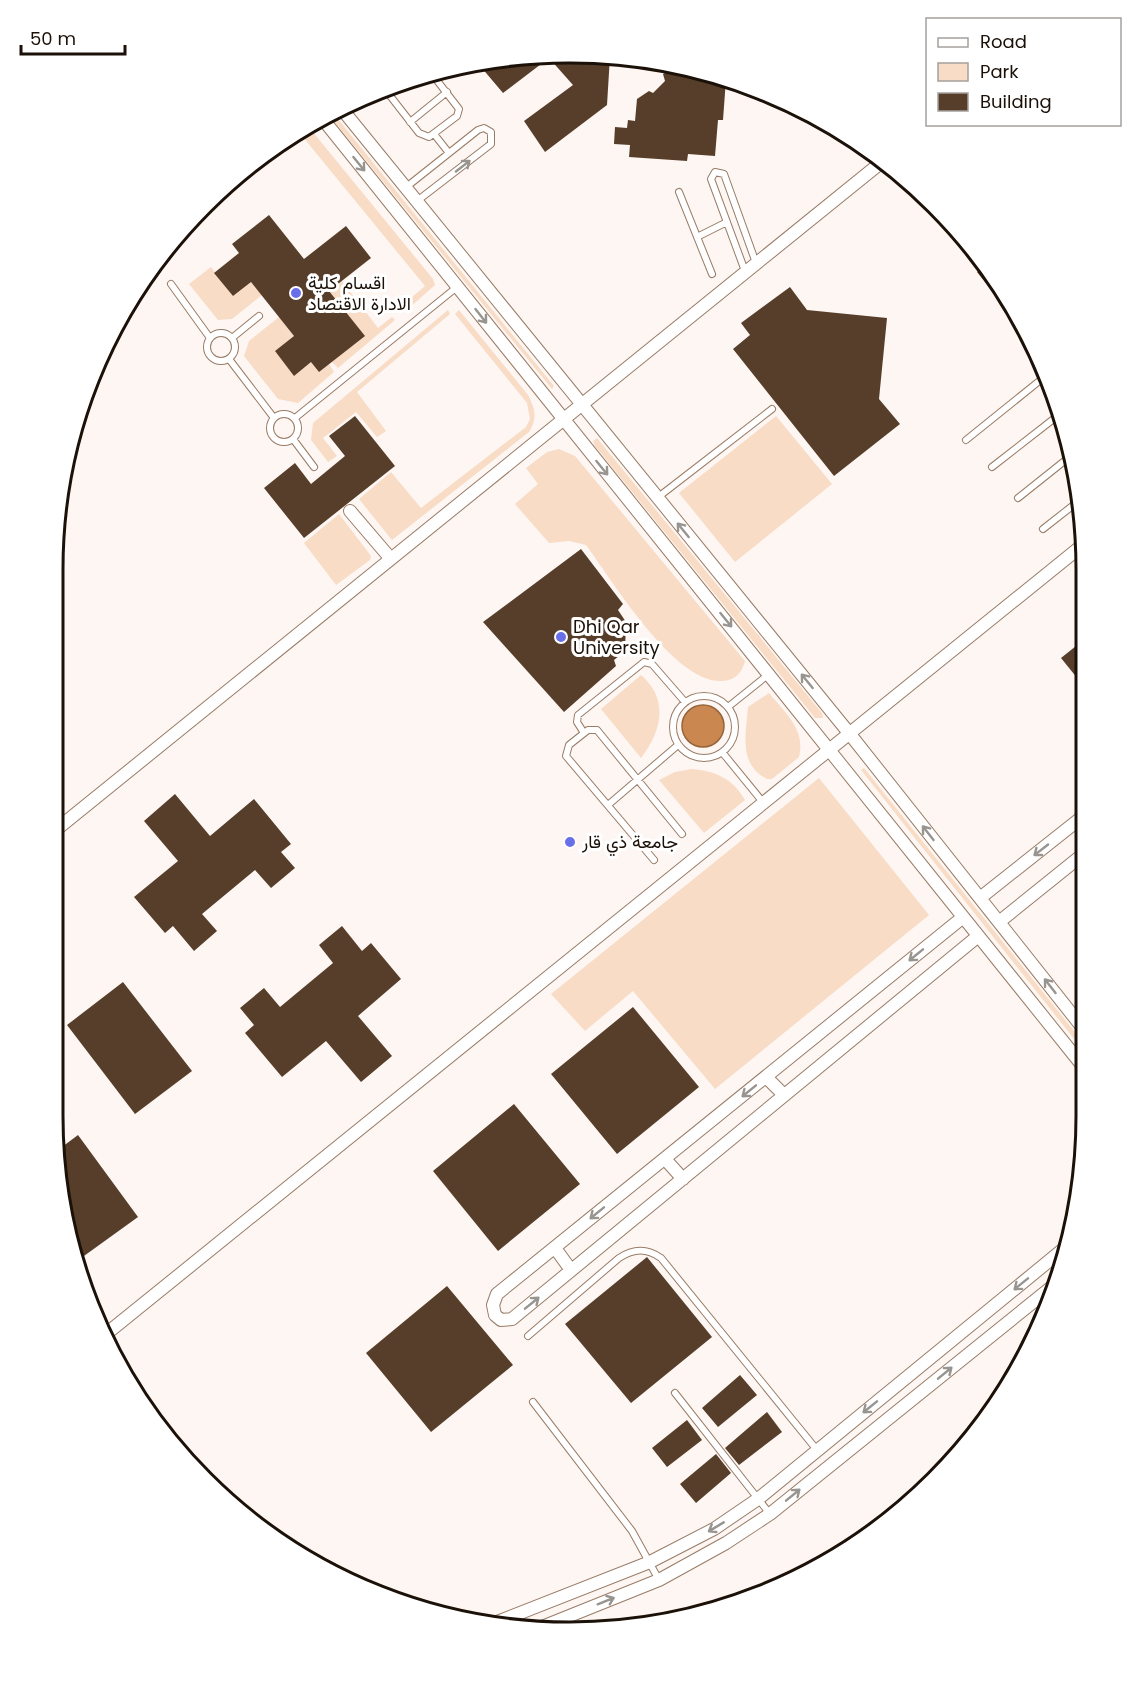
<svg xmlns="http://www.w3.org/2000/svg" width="1139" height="1685" viewBox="0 0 1139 1685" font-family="Poppins,Vazirmatn,sans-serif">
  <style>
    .green { fill: #f8dcc6 }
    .water { fill: #ca8750; stroke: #96643a; stroke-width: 1.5 }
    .building { fill: #573e2a }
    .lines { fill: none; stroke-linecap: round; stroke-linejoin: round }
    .lane-casing { stroke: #997c67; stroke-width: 8 }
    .street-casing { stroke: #997c67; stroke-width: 14 }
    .lane { stroke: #fff; stroke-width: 6 }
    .street { stroke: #fff; stroke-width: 12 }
    .oneway { stroke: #989490 }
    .poi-dot { fill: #696fe8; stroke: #fff; stroke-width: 2 }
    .labels { text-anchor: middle; stroke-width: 6; stroke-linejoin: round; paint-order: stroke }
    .poi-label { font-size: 18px; fill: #1b1108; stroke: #fff; text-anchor: start }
    .rim { fill: none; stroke: #1b1108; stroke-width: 3 }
  </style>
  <rect width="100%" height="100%" fill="#fdf6f2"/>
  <path class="green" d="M333 113 554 386 552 389 329 115Z
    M308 126 433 279 435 285 408 309 404 304 425 286 298 131Z
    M211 267 233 296 251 282 262 295 232 319 218 320 189 284Z
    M342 281 378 328 392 317 395 320 338 368 332 362 329 291Z
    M448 310 450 314 357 392 386 431 377 437 356 412 323 438 337 456 328 462 311 440 313 423Z
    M459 310 528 395C535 409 538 418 529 432L392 540 359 499 391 472 421 508 526 427 530 419 527 403 455 314Z
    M279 317 294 336 275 351 294 375 311 362 329 364 334 372 298 403 278 399 244 356 249 341Z
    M776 416 832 484 735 562 679 493Z
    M597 438 822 713 823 718H815L595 446 593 441Z
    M559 449 575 456 745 661C742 673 735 680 723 681 675 685 612 580 586 545L569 541 549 543 515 504 538 484 526 468 547 452Z
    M339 514 371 556 370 560 336 585 304 543Z
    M641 675C669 699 662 731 641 758L601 709Z
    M769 693C785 713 806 729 799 757L772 779H767C738 764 746 734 748 707Z
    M864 768 1086 1046V1054L861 770Z
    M692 769C716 771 733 779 745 800L704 833 659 780 675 772Z
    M819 778 929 915 715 1089 633 991 585 1031 551 994Z"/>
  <path class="water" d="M682 726a21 21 0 1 1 42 0a21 21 0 1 1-42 0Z"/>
  <path class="building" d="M569 52 610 56 607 105 545 152 524 121 573 85 549 58 503 93 481 67 490 60Z
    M672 69 696 70 714 76V78L726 79 723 120H718L715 156 688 154 687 161 629 157 630 145 614 144 615 127 627 128 628 120 635 121 637 99 649 91 653 93 665 81 663 74Z
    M269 215 304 259 346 226 371 258 329 291 365 336 319 372 311 362 294 376 275 351 294 336 251 282 233 296 214 273 239 253 232 244Z
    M985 265 1001 286 993 292 977 272Z
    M790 287 807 310 887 318 879 399 900 424 834 476 733 349 750 335 741 323Z
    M355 416 395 466 304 538 264 488 295 463 311 484 345 456 329 436Z
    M581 549 623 604 618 610 626 622 625 651 614 660 616 666 564 712 483 622Z
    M1086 638V689L1061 658Z
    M175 794 210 836 254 799 291 844 281 852 295 868 271 888 255 870 202 914 217 931 194 951 173 926 165 933 134 897 178 861 144 821Z
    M342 926 362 951 371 943 401 979 358 1016 392 1056 361 1082 326 1041 282 1077 245 1033 254 1025 240 1008 264 988 280 1007 333 963 319 945Z
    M123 982 192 1071 135 1114 67 1025Z
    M633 1007 699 1087 617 1154 551 1074Z
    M514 1104 580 1184 498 1251 433 1171Z
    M78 1135 138 1217 77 1261 58 1150Z
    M647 1257 712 1337 631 1403 565 1324Z
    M447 1286 513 1365 431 1432 366 1353Z
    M740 1375 757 1395 718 1427 702 1408Z
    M767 1412 782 1432 739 1465 725 1448Z
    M687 1420 702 1440 667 1467 652 1448Z
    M716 1454 731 1473 696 1503 680 1484Z"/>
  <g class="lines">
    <defs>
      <path id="lane" d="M384 88 419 133 429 137 457 116 459 109 432 74
        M410 122 447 92
        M434 134 449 153
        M405 188 478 130 484 128 491 132V144L417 201
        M679 192 712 274
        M697 237 727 222
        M745 271 711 179 715 172 724 174 756 263
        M171 284 210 338
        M207 347a14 14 0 1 1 28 0a14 14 0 1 1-28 0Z
        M232 338 259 316
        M229 359 274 418
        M270 428a14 14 0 1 1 28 0a14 14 0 1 1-28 0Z
        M295 418 457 287
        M293 439 314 467
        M966 440 1048 374
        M992 467 1060 414
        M657 498 772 409
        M1018 498 1072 455
        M1043 529 1080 500
        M673 727a31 31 0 1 1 62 0a31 31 0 1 1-62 0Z
        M728 707 769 674
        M584 733 577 722 578 715 644 662 652 664 685 702
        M722 752 762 801
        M608 805 678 745
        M654 860 566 756 569 745 588 730H597L682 834
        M528 1336 619 1258C634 1248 647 1248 661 1258L817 1450
        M675 1393 770 1514
        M533 1402 632 1531 659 1580"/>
      <path id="street" d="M341 108 849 733 1086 1032
        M322 118 1086 1070
        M350 511 391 559
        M52 833 883 161
        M980 898 1086 814
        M962 918 497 1294 493 1305 495 1315 501 1320 512 1319 977 937
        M999 922 1086 852
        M766 1077 784 1095
        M665 1159 683 1179
        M555 1248 571 1270
        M106 1334 1084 544
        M497 1622 650 1562 714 1529 758 1499 1066 1247
        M532 1631 659 1580 726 1543 770 1514 1053 1286"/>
    </defs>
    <use href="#lane" class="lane-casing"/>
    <use href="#street" class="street-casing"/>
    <use href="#lane" class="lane"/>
    <use href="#street" class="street"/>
  </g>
  <defs><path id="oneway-shaft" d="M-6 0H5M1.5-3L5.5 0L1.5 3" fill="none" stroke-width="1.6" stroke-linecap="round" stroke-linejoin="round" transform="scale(1.5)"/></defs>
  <g class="oneway">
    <use href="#oneway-shaft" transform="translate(359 164) rotate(51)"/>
    <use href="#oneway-shaft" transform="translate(463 166) rotate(-38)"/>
    <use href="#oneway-shaft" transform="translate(481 316) rotate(52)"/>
    <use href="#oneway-shaft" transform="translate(602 468) rotate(51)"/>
    <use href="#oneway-shaft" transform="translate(683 530) rotate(-129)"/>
    <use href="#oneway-shaft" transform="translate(726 620) rotate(51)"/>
    <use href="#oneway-shaft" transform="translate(807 681) rotate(-129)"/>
    <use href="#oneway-shaft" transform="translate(928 833) rotate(-128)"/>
    <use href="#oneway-shaft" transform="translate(1041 850) rotate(142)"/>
    <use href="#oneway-shaft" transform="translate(916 955) rotate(141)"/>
    <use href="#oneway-shaft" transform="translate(1050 986) rotate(-128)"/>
    <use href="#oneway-shaft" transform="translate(749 1091) rotate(141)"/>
    <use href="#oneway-shaft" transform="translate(597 1213) rotate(141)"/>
    <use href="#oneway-shaft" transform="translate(1021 1284) rotate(141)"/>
    <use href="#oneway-shaft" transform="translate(532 1303) rotate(-39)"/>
    <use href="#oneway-shaft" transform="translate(945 1373) rotate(-39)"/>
    <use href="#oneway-shaft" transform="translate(870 1407) rotate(141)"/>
    <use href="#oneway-shaft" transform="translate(793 1495) rotate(-39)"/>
    <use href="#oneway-shaft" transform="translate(716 1527) rotate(149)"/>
    <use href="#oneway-shaft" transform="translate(606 1601) rotate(-22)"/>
  </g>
  <g class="poi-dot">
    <circle cx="296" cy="293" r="6"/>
    <circle cx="561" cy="637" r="6"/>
    <circle cx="570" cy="842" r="6"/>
  </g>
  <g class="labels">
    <g class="poi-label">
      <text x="308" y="289">اقسام كلية<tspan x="308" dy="21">الادارة الاقتصاد</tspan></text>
      <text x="573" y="633">Dhi Qar<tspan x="573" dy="21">University</tspan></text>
      <text x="582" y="848">جامعة ذي قار</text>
    </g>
  </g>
  <path d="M0 0H1139V1685H0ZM569 63H570A506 506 0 0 1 1076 569V1116A506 506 0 0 1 570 1622H569A506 506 0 0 1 63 1116V569A506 506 0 0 1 569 63Z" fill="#fff" fill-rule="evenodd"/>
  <path class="rim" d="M569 63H570A506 506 0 0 1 1076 569V1116A506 506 0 0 1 570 1622H569A506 506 0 0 1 63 1116V569A506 506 0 0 1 569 63Z"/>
  <rect x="926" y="18" width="195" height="108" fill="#ffffff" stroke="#a4a09c" stroke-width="1.5"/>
  <rect x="938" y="38" width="30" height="9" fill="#ffffff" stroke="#a4a09c" stroke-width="1.5"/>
  <text x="980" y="48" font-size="18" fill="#1b1108">Road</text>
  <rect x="938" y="63" width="30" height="18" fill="#f8dcc6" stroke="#a4a09c" stroke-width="1.5"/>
  <text x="980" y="78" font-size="18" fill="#1b1108">Park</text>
  <rect x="938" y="93" width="30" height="18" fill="#573e2a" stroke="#a4a09c" stroke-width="1.5"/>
  <text x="980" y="108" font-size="18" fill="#1b1108">Building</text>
  <path d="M21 45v9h104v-9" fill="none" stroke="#1b1108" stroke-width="3"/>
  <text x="30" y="45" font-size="18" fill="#1b1108" stroke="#ffffff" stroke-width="4.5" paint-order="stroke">50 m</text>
</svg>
